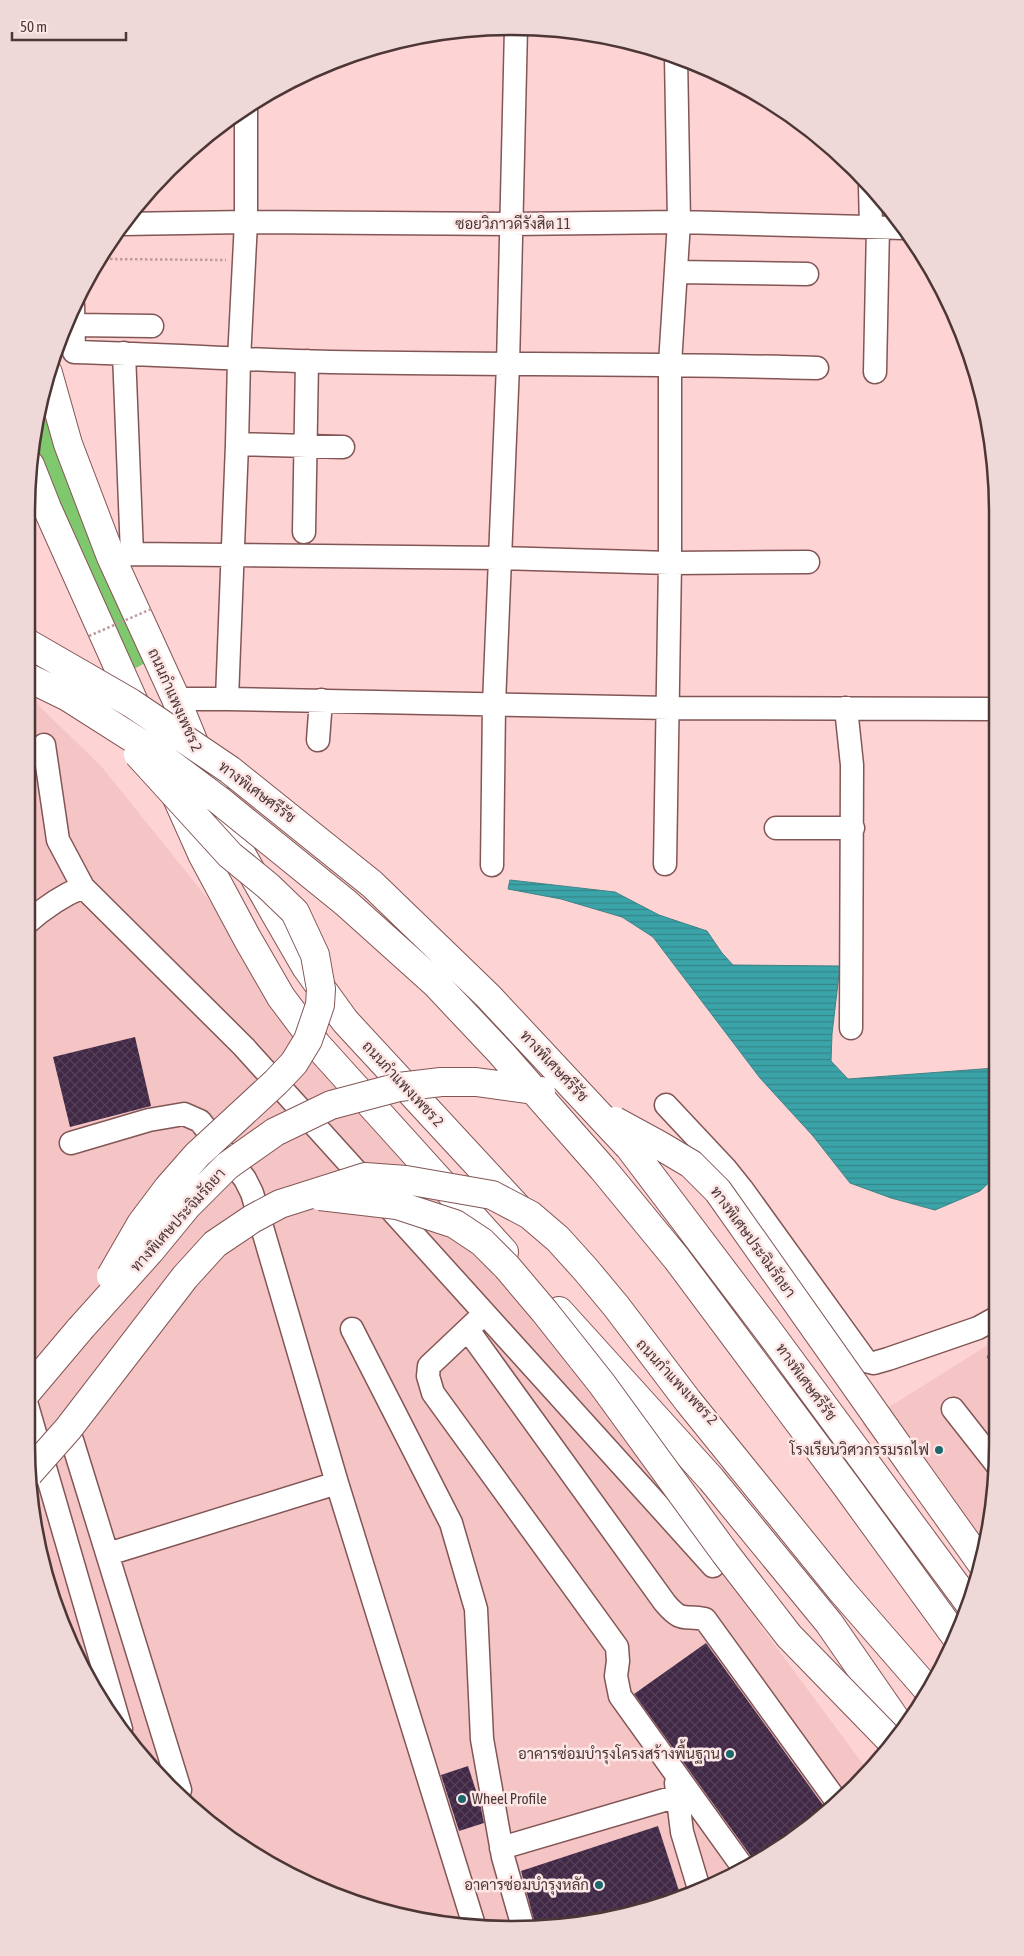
<svg xmlns="http://www.w3.org/2000/svg" width="1024" height="1956" viewBox="0 0 1024 1956" font-family="'Asap Condensed',Sarabun,sans-serif">
  <style>
    .built { fill: #f5c4c4 }
    .grass { fill: #7fc86d }
    .water { fill: url(#water-rules); stroke: #408386 }
    .building { fill: url(#building-cross-hatch) }
    .lines { fill: none; stroke-linecap: round; stroke-linejoin: round }
    .minor-casing { stroke: #835656; stroke-width: 25 }
    .major-casing { stroke: #835656; stroke-width: 30 }
    .highway-casing { stroke: #835656; stroke-width: 30 }
    .path { stroke: #bf9c9b; stroke-width: 2.5; stroke-dasharray: 2.5 2.5; stroke-linecap: butt }
    .minor { stroke: #fff; stroke-width: 22 }
    .major { stroke: #fff; stroke-width: 28 }
    .highway { stroke: #fff; stroke-width: 28 }
    .highway-bridge-casing { stroke: #835656; stroke-width: 30; stroke-linecap: butt }
    .path-bridge { stroke: #bf9c9b; stroke-width: 2.5; stroke-dasharray: 2.5 2.5; stroke-linecap: butt }
    .highway-bridge { stroke: #fff; stroke-width: 28 }
    .poi-dot { fill: #1b696c; stroke: #fde7e6; stroke-width: 2 }
    .labels { text-anchor: middle; stroke-width: 5; stroke-linejoin: round; paint-order: stroke }
    .street-label { font-size: 15px; fill: #4c3736; stroke: #fde7e6 }
    .poi-label { font-size: 15px; fill: #4c3736; stroke: #fde7e6; text-anchor: end }
    .rim { fill: none; stroke: #4c3736; stroke-width: 2.5 }
  </style>
  <defs>
    <pattern id="water-rules" width="6" height="5" patternUnits="userSpaceOnUse" patternTransform="scale(1.25)"><rect width="6" height="5" fill="#3ba4a9"/><path d="M0 2.5h6" fill="none" stroke="#34868a"/></pattern>
    <pattern id="building-cross-hatch" width="8" height="8" patternUnits="userSpaceOnUse" patternTransform="scale(1.25)"><rect width="8" height="8" fill="#412946"/><path d="M0 0l8 8M0 8l8-8" fill="none" stroke="#554059"/></pattern>
  </defs>
  <rect width="100%" height="100%" fill="#fed3d3"/>
  <path class="built" d="M27 682 40 707 101 766 620 1411 762 1628 868 1771 832 1809 698 1893 544 1929 387 1913 242 1848 127 1740 52 1600 36 1538 26 1444Z
    M996 1340 997 1475 979 1575 862 1424Z"/>
  <path class="grass" d="M39 418 46 419 52 425 145 663 132 670 33 446 37 419Z"/>
  <path class="water" d="M510 880 615 892 659 915 707 931 722 953 733 965 840 966 832 1034 831 1061 848 1079 995 1068 996 1176 980 1191 935 1210 891 1198 850 1183 813 1136 760 1078 653 937 622 917 561 899 508 889Z
    M996 1344V1368L987 1357Z"/>
  <path class="building" d="M135 1037 151 1106 70 1127 53 1057Z
    M706 1643 828 1812 753 1859 634 1694Z
    M468 1766 480 1803 484 1823 459 1831 441 1775Z
    M658 1826 681 1897 544 1929 536 1928 521 1871Z"/>
  <g class="lines">
    <defs>
      <path id="minor" d="M870 187 871 227
        M122 224 246 222 512 224 679 222 904 228
        M676 272 807 274
        M73 305 74 352C159 354 245 360 330 362 492 365 654 363 817 368
        M74 325 152 326
        M124 353 132 554
        M875 372 878 227
        M237 444 343 447
        M304 532 307 361
        M111 557 132 554 499 558 670 563 808 562
        M176 699H227L669 708 994 709
        M227 699 237 444 239 360 246 222V108
        M846 708 852 765 851 1028
        M318 740 321 700
        M44 745 58 840 83 887 244 1047 713 1566
        M776 828H853
        M665 864 670 563V364L679 222 676 57
        M492 865 494 704 508 365 516 28
        M27 923C45 907 61 896 83 887
        M666 1105 726 1169 742 1189 866 1361 874 1363 888 1359 978 1328 996 1318
        M71 1143 149 1120 184 1114 200 1121 245 1179 252 1193 337 1483 473 1922
        M484 1314 429 1366 428 1376 433 1393 617 1647 618 1661 616 1676 620 1696 742 1866
        M352 1329 451 1523 476 1609 482 1739 503 1857 523 1927
        M468 1330 665 1603C682 1623 683 1615 705 1619L838 1803
        M26 1402 121 1729
        M953 1409 997 1465
        M72 1440 180 1790
        M108 1554 337 1483
        M676 1783 682 1832 700 1892
        M501 1848 678 1796"/>
      <path id="major" d="M48 373 68 444 111 557 176 699 234 841 276 915 306 967 345 1021 518 1208
        M30 465 47 508 203 856 247 938 281 997 317 1045 504 1252
        M559 1311 711 1479 829 1623 903 1730"/>
      <path id="highway" d="M26 1393 80 1329
        M910 1463 982 1564"/>
    </defs>
    <use href="#minor" class="minor-casing"/>
    <use href="#major" class="major-casing"/>
    <use href="#highway" class="highway-casing"/>
    <path class="path" d="M100 259 226 260"/>
    <use href="#minor" class="minor"/>
    <use href="#major" class="major"/>
    <use href="#highway" class="highway"/>
    <defs>
      <path id="highway-bridge" d="M27 643 131 703 230 770 372 884 488 996 630 1148 767 1329 969 1603
        M27 677 68 697 156 753 220 801 346 903 435 983 501 1053 603 1169 677 1259 847 1487 956 1637
        M615 1121 659 1145 691 1164 718 1191 910 1463
        M320 1196 397 1205 455 1224 482 1242 507 1267 545 1312 602 1384 725 1553 789 1636 894 1744
        M111 1276 141 1224 168 1188 197 1155 276 1082 294 1063 308 1040 320 1005 321 989 315 955 295 912 268 886 230 855 138 754
        M80 1329 150 1251 187 1206 227 1166 275 1132 331 1105 399 1087 441 1082H476L541 1091
        M29 1473 68 1429 185 1277 215 1244 252 1219 280 1204 365 1177 406 1180 492 1195 530 1215 558 1239 586 1270 616 1306 688 1401 841 1590 928 1690"/>
    </defs>
    <use href="#highway-bridge" class="highway-bridge-casing"/>
    <path class="path-bridge" d="M89 636 151 609"/>
    <use href="#highway-bridge" class="highway-bridge"/>
  </g>
  <g class="poi-dot">
    <circle cx="939" cy="1450" r="5"/>
    <circle cx="730" cy="1754" r="5"/>
    <circle cx="462" cy="1799" r="5"/>
    <circle cx="599" cy="1885" r="5"/>
  </g>
  <g class="labels">
    <g class="street-label">
      <text x="513" y="229">ซอยวิภาวดีรังสิต 11</text>
      <text transform="translate(175 700) rotate(66)" y="5">ถนนกำแพงเพชร 2</text>
      <text transform="translate(257 792) rotate(37)" y="5">ทางพิเศษศรีรัช</text>
      <text transform="translate(554 1066) rotate(47)" y="5">ทางพิเศษศรีรัช</text>
      <text transform="translate(403 1084) rotate(47)" y="5">ถนนกำแพงเพชร 2</text>
      <text transform="translate(178 1220) rotate(-48)" y="5">ทางพิเศษประจิมรัถยา</text>
      <text transform="translate(753 1242) rotate(54)" y="5">ทางพิเศษประจิมรัถยา</text>
      <text transform="translate(677 1382) rotate(47)" y="5">ถนนกำแพงเพชร 2</text>
      <text transform="translate(806 1382) rotate(54)" y="5">ทางพิเศษศรีรัช</text>
    </g>
    <g class="poi-label">
      <text x="929" y="1455">โรงเรียนวิศวกรรมรถไฟ</text>
      <text x="720" y="1759">อาคารซ่อมบำรุงโครงสร้างพื้นฐาน</text>
      <text x="472" y="1804" text-anchor="start">Wheel Profile</text>
      <text x="589" y="1890">อาคารซ่อมบำรุงหลัก</text>
    </g>
  </g>
  <path d="M0 0H1024V1956H0ZM512 35H512A477 477 0 0 1 989 512V1444A477 477 0 0 1 512 1921H512A477 477 0 0 1 35 1444V512A477 477 0 0 1 512 35Z" fill="#efd9d8" fill-rule="evenodd"/>
  <path class="rim" d="M512 35H512A477 477 0 0 1 989 512V1444A477 477 0 0 1 512 1921H512A477 477 0 0 1 35 1444V512A477 477 0 0 1 512 35Z"/>
  <path d="M12 32v8h114v-8" fill="none" stroke="#4c3736" stroke-width="2.5"/>
  <text x="20" y="32" font-size="15" fill="#4c3736" stroke="#fde7e6" stroke-width="4" paint-order="stroke">50 m</text>
</svg>
